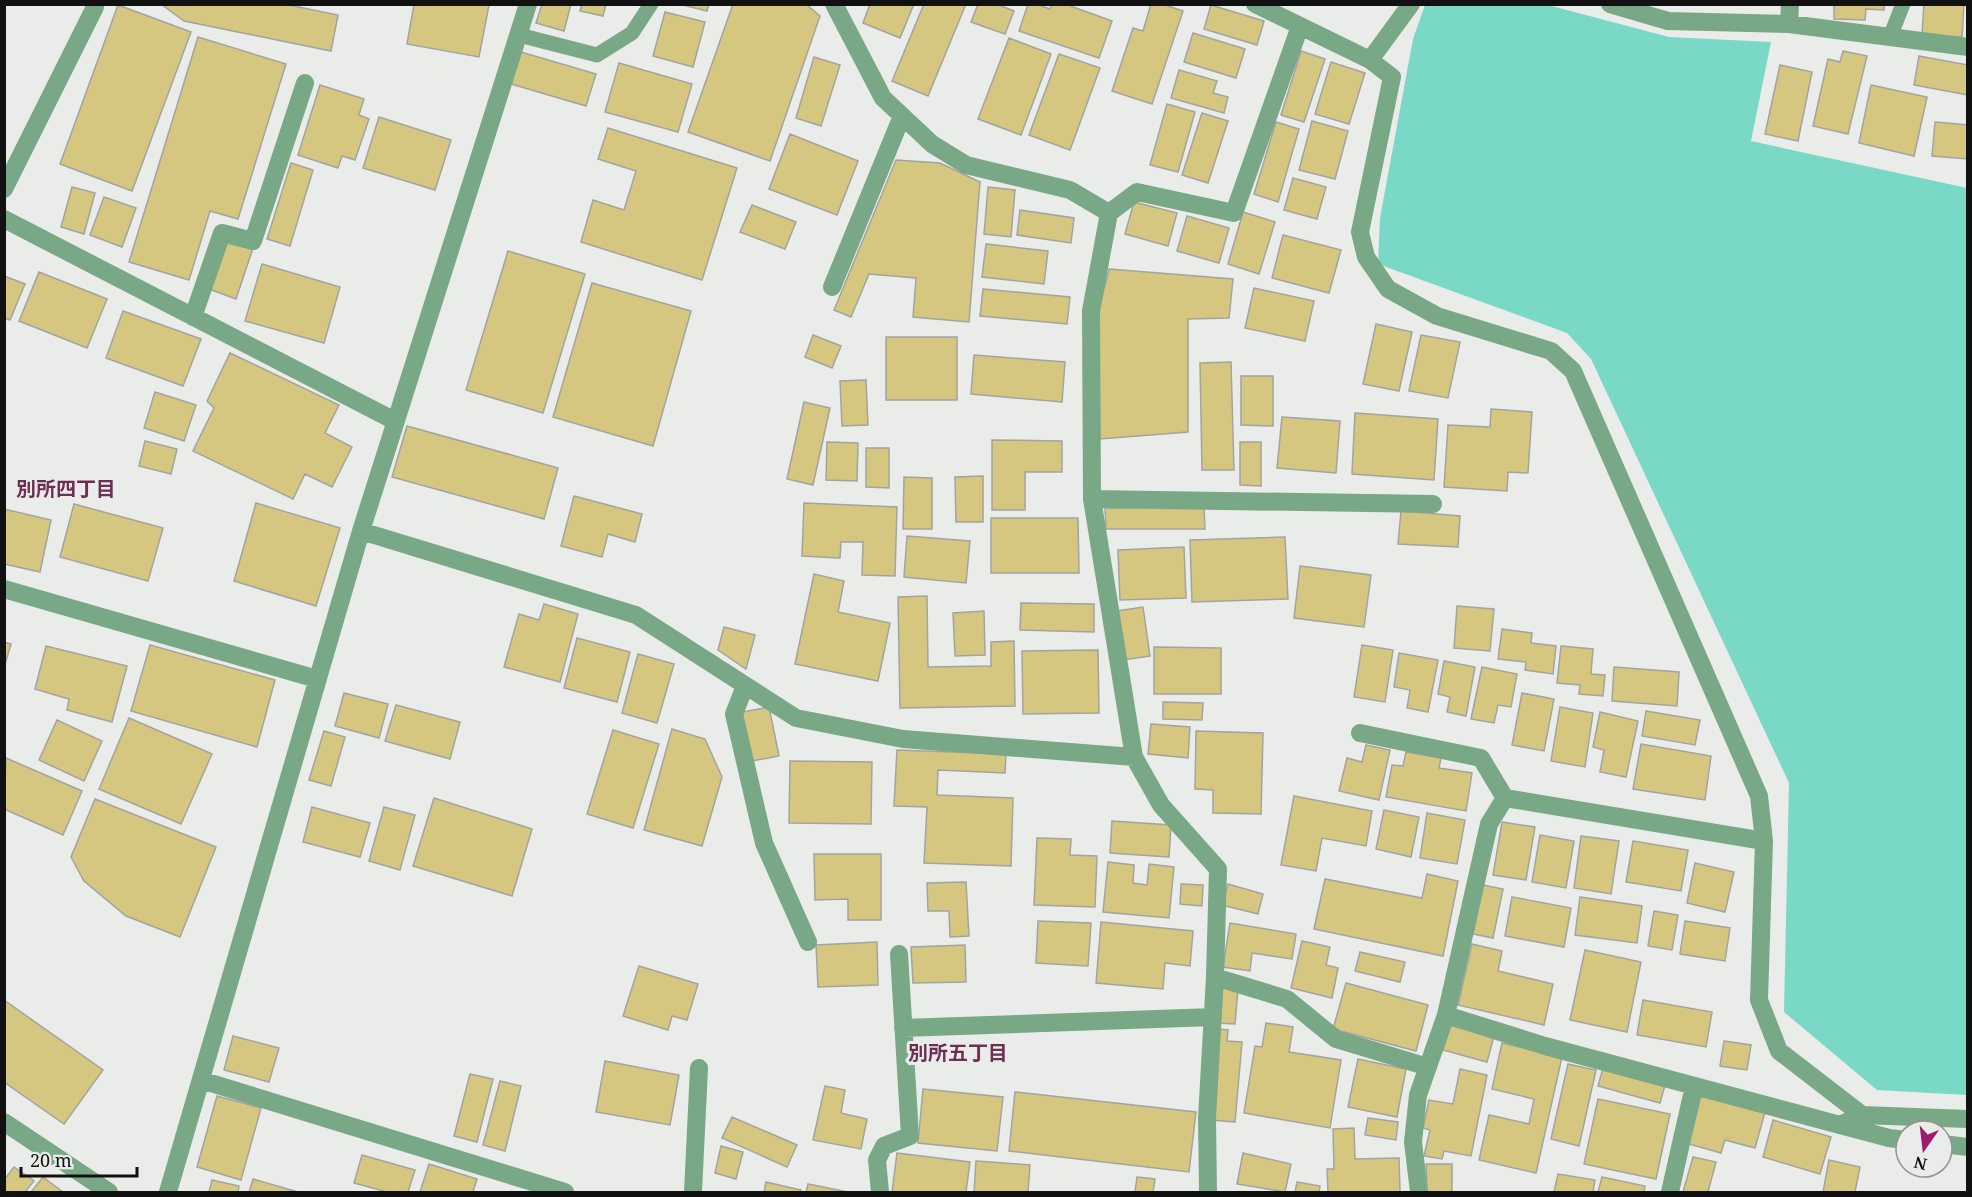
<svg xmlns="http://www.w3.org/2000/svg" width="1972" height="1197" viewBox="0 0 1972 1197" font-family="'Noto Serif','Noto Sans JP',serif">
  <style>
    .water { fill: #7ad8c7 }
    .building { fill: #d6c780; stroke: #a3a3a0; stroke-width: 1.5 }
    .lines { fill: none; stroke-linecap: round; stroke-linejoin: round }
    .lane { stroke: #79a887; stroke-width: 15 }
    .street { stroke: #79a887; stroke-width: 18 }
    .labels { text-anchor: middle; stroke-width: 6; stroke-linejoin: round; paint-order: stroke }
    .neighbourhood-label { font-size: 20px; font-weight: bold; fill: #6d2e53; stroke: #eaece9 }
  </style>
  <rect width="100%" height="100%" fill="#eaece9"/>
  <path class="water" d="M1425 5H1548L1669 37 1771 42 1751 141 1967 188V1095L1877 1090 1784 1012 1789 783 1591 359 1567 333 1378 264 1380 218 1413 39Z"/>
  <path class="building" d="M161 4H284L338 15 331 51 184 21Z
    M414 4 489 5 479 57 407 44Z
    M542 4H571L564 31 536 23Z
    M582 4H606L603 16 580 11Z
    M679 4H709L707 11Z
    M733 4H806L820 16 770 161 688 132Z
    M870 4H914L900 38 863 23Z
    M924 4H966L928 96 892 81Z
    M978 4H996L1014 11 1005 34 971 22Z
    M1028 4H1036L1050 9 1052 4H1065L1112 21 1099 58 1019 31Z
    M1151 4H1162L1183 11 1152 104 1112 91 1133 28 1143 31Z
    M1834 4H1884V10L1866 9 1865 20 1834 19Z
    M1924 4H1964L1962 37 1922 35Z
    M118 5 191 32 132 191 60 164Z
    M1211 5 1264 21 1257 45 1204 29Z
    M665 12 705 22 693 67 653 56Z
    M1193 33 1245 49 1236 78 1184 62Z
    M198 37 286 64 238 219 210 211 189 280 129 262Z
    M1009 38 1051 54 1021 135 978 119Z
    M1301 51 1325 59 1304 122 1281 115Z
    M1843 51 1867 56 1848 134 1813 126 1828 59 1840 62Z
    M521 52 596 74 586 106 511 84Z
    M1059 54 1100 68 1070 150 1029 135Z
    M1919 56 1968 65V95L1914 85Z
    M814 57 840 65 821 126 796 118Z
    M1331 62 1365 73 1349 124 1315 114Z
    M619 63 692 84 678 132 605 112Z
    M1780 65 1812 72 1798 141 1765 134Z
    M1179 70 1217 81 1213 93 1228 97 1224 113 1171 98Z
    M320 85 364 99 359 115 369 119 355 160 342 156 338 168 298 155Z
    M1871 85 1927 97 1914 156 1859 143Z
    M1167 104 1195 112 1178 172 1150 165Z
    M1202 113 1228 121 1208 183 1182 175Z
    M379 117 451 140 435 190 363 168Z
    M1312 121 1348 131 1335 179 1299 170Z
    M1276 122 1299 129 1278 202 1254 194Z
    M1935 122 1968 125V159L1932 156Z
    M608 128 737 168 702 280 581 242 593 200 624 210 636 171 598 159Z
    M790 134 858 161 837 215 769 189Z
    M896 160 940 163 980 182 969 322 913 317 916 278 869 274 851 317 834 310Z
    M291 163 313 170 290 246 267 239Z
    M1293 178 1326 187 1317 219 1284 210Z
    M72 187 95 193 84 234 61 227Z
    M988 187 1015 190 1011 237 984 234Z
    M104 197 136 208 122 247 90 235Z
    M1134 202 1177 213 1168 246 1125 234Z
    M752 205 796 222 785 249 740 232Z
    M1020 210 1074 218 1071 243 1017 235Z
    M1243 212 1275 222 1259 274 1228 264Z
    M1187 216 1229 228 1219 263 1177 251Z
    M1283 235 1341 250 1329 293 1272 278Z
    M225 239 253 248 236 299 209 289Z
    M986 244 1048 251 1044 284 982 277Z
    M508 251 585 274 543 413 466 390Z
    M262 264 340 287 324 343 245 321Z
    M1109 269 1233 279 1229 318 1188 319V432L1100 439 1098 313Z
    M39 272 107 299 87 348 19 321Z
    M4 276 25 284 10 320 4 318Z
    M592 283 691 311 653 446 553 417Z
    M1254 288 1314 301 1305 341 1245 328Z
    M983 289 1070 297 1067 324 980 316Z
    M123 311 201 339 183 386 106 358Z
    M1376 324 1412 332 1399 391 1363 384Z
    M813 335 841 346 832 368 805 357Z
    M1421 335 1460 342 1448 398 1409 391Z
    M886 337H957V400H886Z
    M230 353 339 405 325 433 352 447 332 487 305 474 293 499 193 451 214 408 207 401Z
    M974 355 1065 362 1062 402 971 394Z
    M1231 362 1234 470H1202L1200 363Z
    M1241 376H1273V426L1241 425Z
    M866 380 868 425 842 426 840 381Z
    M155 392 196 405 184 441 144 428Z
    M804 402 830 408 813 485 787 479Z
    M1491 409 1532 412 1528 473 1508 472 1507 491 1444 487 1448 425 1490 427Z
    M1355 413 1438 419 1434 480 1352 474Z
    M1282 417 1340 421 1336 473 1277 468Z
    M407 426 558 468 544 519 392 477Z
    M992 440 1062 441V472H1025V510H992Z
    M145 441 177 449 171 474 139 466Z
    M827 442 858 443 857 481 826 480Z
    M1240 442H1261V486L1240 485Z
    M866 448H889V488L866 487Z
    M983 476V522H956L955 477Z
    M904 477 932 478V529H903Z
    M574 496 642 514 635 542 608 534 602 557 561 546Z
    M256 503 340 528 316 606 234 581Z
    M804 503 897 507 895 576 862 575 863 542H841L840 558 802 556Z
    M74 504 163 528 148 581 60 557Z
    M1204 507 1205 529H1106L1105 508Z
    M4 509 51 520 40 572 4 564Z
    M1401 511 1460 516 1458 547 1398 544Z
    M991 518H1078L1079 573H991Z
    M907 536 970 541 966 583 904 577Z
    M1285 537 1288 599 1192 602 1190 540Z
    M1184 547 1186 598 1120 600 1118 550Z
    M1300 566 1371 575 1364 627 1294 618Z
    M814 574 844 581 838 612 890 623 878 681 795 664Z
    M927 596 928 667 991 666V642L1014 641 1015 706 900 708 898 597Z
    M1021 603 1094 604V632L1020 630Z
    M544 604 578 614 560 682 504 667 519 614 539 620Z
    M1457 606 1494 609 1490 651 1454 648Z
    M1143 607 1150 656 1123 660 1117 611Z
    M984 611 985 655 955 656 953 613Z
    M724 627 755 635 746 669 718 650Z
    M1502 629 1532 633 1531 643 1556 646 1553 674 1525 670 1526 662 1498 659Z
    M577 638 630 652 617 702 564 688Z
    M4 642 11 644 4 668Z
    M150 645 275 680 257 747 131 711Z
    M1362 645 1393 650 1385 702 1354 697Z
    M46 646 127 666 112 722 67 710 69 699 35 689Z
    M1561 646 1593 649 1591 674 1605 675 1603 696 1579 694 1580 685 1557 683Z
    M1154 647 1221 648V694H1154Z
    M1098 650 1099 713 1023 714 1022 651Z
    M1399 653 1438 660 1428 712 1407 708 1410 690 1394 687Z
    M638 654 674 664 657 723 622 713Z
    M1444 661 1475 667 1466 716 1447 712 1450 697 1438 694Z
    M1482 667 1517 674 1511 707 1498 705 1494 723 1471 719Z
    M1614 667 1679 672 1677 706 1612 701Z
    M344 693 388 704 379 738 335 726Z
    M1522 693 1554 699 1544 751 1512 745Z
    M1163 702 1203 703 1202 720 1163 719Z
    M396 705 460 722 450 759 385 741Z
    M769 707 779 756 752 761 742 712Z
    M1560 707 1593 713 1585 767 1551 761Z
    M1646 711 1700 720 1695 745 1642 736Z
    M1600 712 1638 721 1626 777 1600 772 1604 750 1593 747Z
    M129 718 212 754 181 824 99 789Z
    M57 720 102 741 84 781 39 760Z
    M1151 724 1190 727 1188 758 1148 754Z
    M672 729 705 739 722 777 702 846 644 830Z
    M613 730 659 744 633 828 587 814Z
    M324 731 345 737 331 786 309 780Z
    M1196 731 1263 733 1261 814 1213 813V790L1195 789Z
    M1641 744 1711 756 1705 800 1633 789Z
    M1366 745 1390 750 1379 800 1339 791 1347 758 1362 762Z
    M897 750 1006 754 1005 773 938 770 937 795 1013 798 1011 866 924 863 927 807 894 806Z
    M1406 752 1441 758 1439 768 1472 773 1466 811 1386 797 1392 765 1403 766Z
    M6 758 82 791 63 835 4 809Z
    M790 761 872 762 871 824 789 823Z
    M1294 796 1372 811 1366 846 1322 838 1316 871 1281 865Z
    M434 798 532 829 512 896 413 866Z
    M95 799 216 847 180 937 126 916 84 881 71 857Z
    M312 807 370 823 360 857 303 842Z
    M384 807 415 815 400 870 369 861Z
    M1384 810 1419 817 1411 857 1376 849Z
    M1427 813 1465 820 1457 864 1420 858Z
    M1112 821 1171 825 1169 857 1110 853Z
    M1502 822 1535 827 1526 880 1493 875Z
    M1540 835 1574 841 1566 888 1532 882Z
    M1581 836 1619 841 1611 894 1574 888Z
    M1037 838 1071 839 1070 855 1097 856 1095 907 1034 905Z
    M1633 841 1688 850 1681 891 1626 882Z
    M814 854H881V920H848V899L815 900Z
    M1108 862 1134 865 1133 883 1147 885 1149 864 1174 867 1169 918 1103 912Z
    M1695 863 1734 872 1725 912 1687 903Z
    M1427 874 1458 881 1443 956 1314 929 1325 879 1422 898Z
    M966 882 969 936 950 937 949 911H928L927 883Z
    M1181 884 1203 885 1202 906 1180 904Z
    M1228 884 1263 894 1258 914 1222 905Z
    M1483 885 1503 889 1493 938 1473 934Z
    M1512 897 1571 908 1564 947 1505 936Z
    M1580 897 1642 906 1637 943 1575 935Z
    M1654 911 1678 915 1672 950 1648 946Z
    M1038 921 1091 923 1088 966 1036 963Z
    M1685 921 1730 928 1725 961 1680 954Z
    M1101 922 1193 931 1190 966 1165 963 1163 989 1096 983Z
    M1230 923 1296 934 1292 959 1252 953 1250 971 1223 967Z
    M1302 941 1330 947 1326 965 1338 968 1332 998 1291 988Z
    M877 942 878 985 818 987 816 945Z
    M1472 944 1502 951 1498 971 1553 984 1544 1025 1458 1005Z
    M965 945 966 982 913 983 911 947Z
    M1585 950 1641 962 1627 1032 1570 1020Z
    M1360 952 1405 962 1400 982 1355 971Z
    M639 966 698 984 687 1020 672 1016 668 1030 623 1016Z
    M1346 983 1428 1005 1416 1051 1333 1029Z
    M1222 988 1238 989 1235 1024 1218 1023Z
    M4 1000 103 1070 64 1124 4 1082Z
    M1643 1000 1712 1012 1706 1047 1637 1035Z
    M1266 1023 1293 1027 1289 1052 1341 1060 1330 1128 1244 1113 1255 1046 1262 1047Z
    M1450 1024 1494 1036 1487 1062 1443 1050Z
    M1218 1029 1228 1030 1227 1041 1242 1042 1235 1122 1210 1120Z
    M233 1036 279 1048 269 1082 224 1070Z
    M1724 1041 1751 1045 1747 1070 1720 1066Z
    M1502 1043 1562 1057 1536 1173 1479 1160 1489 1115 1529 1124 1534 1099 1492 1089Z
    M1358 1059 1406 1069 1397 1117 1348 1107Z
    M605 1061 679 1075 670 1125 596 1112Z
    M1568 1064 1596 1070 1579 1146 1551 1139Z
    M1603 1068 1665 1085 1660 1103 1598 1086Z
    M1460 1069 1487 1075 1471 1156 1444 1151 1442 1159 1424 1156 1430 1130 1423 1128 1429 1100 1453 1104Z
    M470 1074 493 1079 477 1142 454 1136Z
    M500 1081 521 1086 505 1151 483 1145Z
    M825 1086 845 1090 841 1113 867 1119 861 1149 813 1140Z
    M923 1089 1003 1097 997 1151 918 1143Z
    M1015 1092 1196 1112 1189 1172 1009 1151Z
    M217 1096 261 1108 241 1180 197 1167Z
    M1701 1096 1765 1112 1755 1148 1725 1140 1721 1153 1689 1144Z
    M1598 1099 1670 1114 1656 1179 1584 1164Z
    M732 1117 797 1145 787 1167 722 1138Z
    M1368 1118 1398 1122 1396 1140 1365 1135Z
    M1773 1120 1831 1137 1820 1174 1763 1157Z
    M1354 1128 1355 1159 1399 1158 1400 1192H1328L1327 1169H1334L1333 1129Z
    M721 1146 743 1152 736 1179 715 1173Z
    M897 1153 970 1162 966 1192H892Z
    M1243 1153 1291 1164 1285 1192 1237 1184Z
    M362 1155 415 1170 408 1192H387L354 1183Z
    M1693 1157 1716 1162 1708 1192H1683Z
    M1829 1160 1860 1167 1855 1192H1823Z
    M976 1161 1030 1165 1028 1192H974Z
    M429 1164 477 1179 473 1192H420Z
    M1426 1164H1452V1192H1427Z
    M14 1167 34 1181 25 1192H4V1180Z
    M1558 1174 1595 1180 1593 1192H1554Z
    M43 1177 63 1192H31Z
    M1137 1177 1155 1179 1153 1192H1135Z
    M1602 1177 1645 1186 1644 1192H1598Z
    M253 1179 298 1192H249Z
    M212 1180 239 1186 238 1192H209Z
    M766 1182 801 1190 800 1192H764Z
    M1297 1182 1320 1186 1319 1192H1295Z
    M808 1184 848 1192H806Z"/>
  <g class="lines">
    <path class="lane" d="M519 35 597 55 632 33 651 4
      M1890 37 1903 4"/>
    <path class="street" d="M834 4 883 98 932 144 966 165 1070 190 1109 213
      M1255 4 1370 60 1392 77 1360 232 1366 257 1388 289 1437 316 1551 351 1573 371 1759 796 1764 841
      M1610 4 1668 21 1789 24 1968 47
      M1789 24 1790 4
      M1370 60 1411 4
      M4 189 95 7
      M4 219 395 421
      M832 287 902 116
      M193 317 222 233 253 241 305 83
      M1092 499 1433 504
      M361 531 636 615 796 718 903 739 1134 757
      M4 589 317 679
      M745 686 734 714 764 843 808 942
      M1360 733 1481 758 1505 798 1764 841 1759 1000 1779 1051 1862 1115
      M1215 977 1287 999 1336 1039 1428 1067
      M1446 1015 1545 1046 1840 1125 1862 1115 1968 1119
      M903 1028 1213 1017
      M201 1080 565 1192
      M4 1122 109 1192
      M1840 1125 1889 1138 1906 1140
      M1942 1144 1968 1147
      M168 1192 361 531 528 4
      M693 1192 699 1068
      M880 1192 877 1160 884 1146 910 1136 899 954
      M1208 1192 1207 1118 1215 977 1218 869 1161 805 1134 757 1092 499 1091 311 1109 213 1137 192 1234 213 1300 26
      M1419 1192 1413 1142 1418 1095 1446 1015 1489 824 1505 798
      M1670 1192 1694 1086"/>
  </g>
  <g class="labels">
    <g class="neighbourhood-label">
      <text x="66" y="496">別所四丁目</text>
      <text x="958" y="1060">別所五丁目</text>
    </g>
  </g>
  <rect width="1972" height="1197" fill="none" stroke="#101110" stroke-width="12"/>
  <g transform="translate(1924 1149) rotate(194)"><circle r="28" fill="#eaece9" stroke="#939492" stroke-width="1.5"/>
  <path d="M0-4.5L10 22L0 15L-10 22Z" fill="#9d1c70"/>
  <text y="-9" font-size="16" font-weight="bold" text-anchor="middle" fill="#101110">N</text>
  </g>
  <path d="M21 1167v9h116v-9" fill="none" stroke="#101110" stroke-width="3"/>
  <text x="30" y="1167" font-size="18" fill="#101110" stroke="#eaece9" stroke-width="4.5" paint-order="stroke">20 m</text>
</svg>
